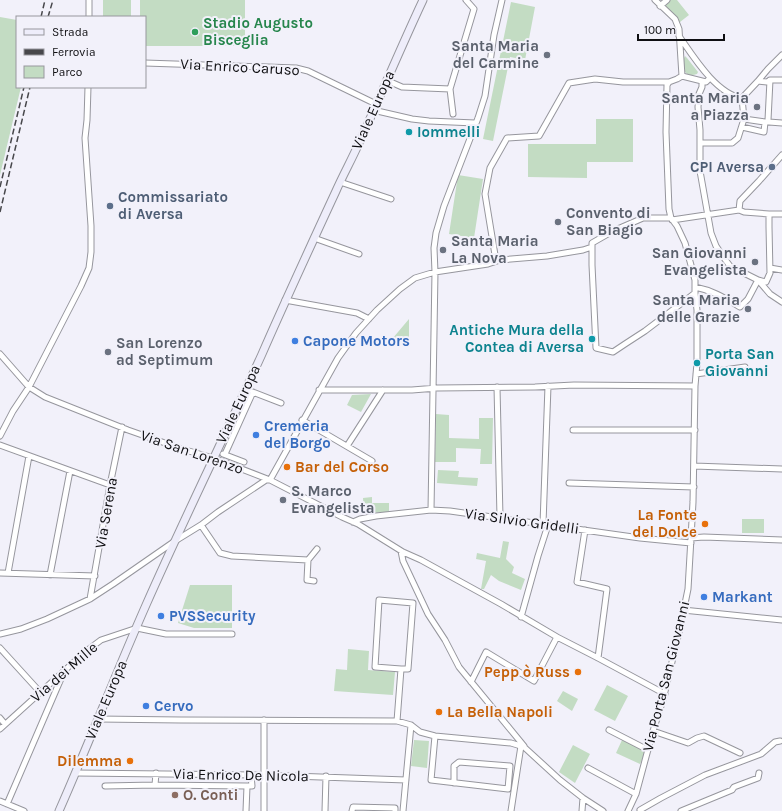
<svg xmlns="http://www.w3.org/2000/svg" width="782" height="811" viewBox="0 0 782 811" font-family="Karla,sans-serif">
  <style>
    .green { fill: #c3dcc3 }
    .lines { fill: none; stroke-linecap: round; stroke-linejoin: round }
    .minor-casing { stroke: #96969d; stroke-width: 7 }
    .secondary-casing { stroke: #96969d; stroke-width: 9 }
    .minor { stroke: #fff; stroke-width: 5 }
    .secondary { stroke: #eeedfa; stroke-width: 7 }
    .rail { stroke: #47474b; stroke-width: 1.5; stroke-dasharray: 6 3; stroke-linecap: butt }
    .leisure-dot { fill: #2e9e5b; stroke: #f2f1fa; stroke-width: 1.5 }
    .worship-dot { fill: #6b7280; stroke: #f2f1fa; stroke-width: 1.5 }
    .culture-dot { fill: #0f9aa8; stroke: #f2f1fa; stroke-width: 1.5 }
    .service-dot { fill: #5c6f8a; stroke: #f2f1fa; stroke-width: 1.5 }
    .shop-dot { fill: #3f7fe0; stroke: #f2f1fa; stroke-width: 1.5 }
    .food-dot { fill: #e8710a; stroke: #f2f1fa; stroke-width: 1.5 }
    .education-dot { fill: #8d6e63; stroke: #f2f1fa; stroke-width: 1.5 }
    .labels { text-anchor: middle; stroke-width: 4; stroke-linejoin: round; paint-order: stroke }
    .leisure-label { font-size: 15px; font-weight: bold; fill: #27864d; stroke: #f2f1fa; text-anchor: start }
    .worship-label { font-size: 15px; font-weight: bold; fill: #5b616d; stroke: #f2f1fa; text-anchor: end }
    .street-label { font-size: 15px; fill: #0f0f12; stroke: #f2f1fa }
    .culture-label { font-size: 15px; font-weight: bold; fill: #0d838f; stroke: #f2f1fa; text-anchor: start }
    .service-label { font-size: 15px; font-weight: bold; fill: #4e5e75; stroke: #f2f1fa; text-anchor: end }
    .shop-label { font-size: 15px; font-weight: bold; fill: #366cbe; stroke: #f2f1fa; text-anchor: start }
    .food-label { font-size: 15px; font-weight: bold; fill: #c56008; stroke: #f2f1fa; text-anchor: end }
    .education-label { font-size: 15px; font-weight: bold; fill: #785e54; stroke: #f2f1fa; text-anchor: start }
  </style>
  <rect width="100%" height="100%" fill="#f2f1fa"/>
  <path class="green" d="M103 0H131V17H103Z
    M140 0H245V46H145V17H140Z
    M669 0H677L689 15 680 22V26L663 7Z
    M511 2 535 7 525 60 510 57 493 141 483 139Z
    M0 17 17 20V87H21L0 175Z
    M685 56 687 58 698 72 697 74C684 79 680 66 685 56Z
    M596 119H633V162H587V178L528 177V144H596Z
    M458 175 483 179 474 238 449 234Z
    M409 319V345H387Z
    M371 394 361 412 347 405 352 395Z
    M436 414 449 415V438L479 439V418H493L492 464H480L481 449 456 448V462H435Z
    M438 470 459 471 458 477 478 478 477 486 437 483Z
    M372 497V503H389V512L364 513 363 498Z
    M742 519H764V533H742Z
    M503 541 509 542 506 559 514 567 512 573 525 579 521 590 499 581 491 575 484 589H481L486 561 476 559 477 553 500 558Z
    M190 585H232V628H194L178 623Z
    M348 649 369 651 368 670 395 672 393 695 334 691 336 669 347 670Z
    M607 685 628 696 615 721 594 710Z
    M563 691 578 699 572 711 557 701Z
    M414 740 429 741 427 768 411 766Z
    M622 740 646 751 640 764 616 753Z
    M573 745 590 754 575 783 559 772Z"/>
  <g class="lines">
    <defs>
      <path id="minor" d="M89 0V17
        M655 0 675 19 679 29 682 76
        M660 6 667 0
        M679 36C693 56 716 94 742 98
        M145 63 296 68 308 71 376 104
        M682 76 706 82 710 78
        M386 80 402 87 450 89 474 9 466 0
        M758 81 768 69 782 55
        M450 89 453 114
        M742 98 744 119 765 122H769L782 123
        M742 98 758 81 767 82 770 80H782
        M373 110 412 119 429 121 475 123
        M769 122 768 120 770 80
        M742 127 764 132 765 122
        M700 143H732L738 138 744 119
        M340 182 391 199
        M739 210 744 212 769 214
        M782 214H769V227L770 273 766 282 758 280 770 294 782 302
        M672 220 739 210 740 201 759 181 782 155
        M314 238 359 254
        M592 248V265L596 348 613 352 625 344 645 331 695 293
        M496 261 485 194 490 168 507 138 539 136 569 83 595 79 623 82H669
        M770 268 782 270
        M695 287C714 291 723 297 740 307L748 299 758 280 730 266 724 258 716 246 711 233 700 171V130L698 107 699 94 702 87V81
        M285 300 357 313 369 319
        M0 354 29 387 45 397 128 430 182 449 213 458 270 480 342 517 358 524 403 552 421 560 450 576 501 604 557 637 598 658 665 694
        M696 374 745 367
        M497 387 500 517
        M319 390H412L437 388 535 387 574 385 695 386
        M250 391 281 403
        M302 420 372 461
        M573 430H695
        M0 436 13 411 29 387 81 286 89 268 91 252V226L85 138 87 120 88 87
        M0 445 110 485
        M347 446 383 390
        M223 454 244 462
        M225 454 253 392
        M694 466 782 469
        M569 483 694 487
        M431 510 435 272 434 248 436 233 444 206 478 118 485 96 494 35 502 0
        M353 522 360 519 376 516 431 510 450 511 640 538 691 543
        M543 524 548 386
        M201 525 220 553 232 556 308 560
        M585 530 577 582 607 589 598 658
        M691 538 704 537 782 540
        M401 551 403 561 428 614 445 640 459 667 524 746
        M0 573 95 576
        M8 573 29 456
        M50 575 70 471
        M314 581 307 580 308 560 317 549
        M90 599 110 485 122 427
        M683 610 782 620
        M521 617 538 556 548 525
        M0 634 21 629 47 619 90 599 113 584 175 541 201 525 218 512 266 480H270L338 358 356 333 377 310 400 289 415 278 435 272 488 264 500 260 547 256 583 250 589 248H592V243L613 231 643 218H671
        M0 648 40 692
        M471 682 486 652 534 681 557 637
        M0 718 5 724
        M98 719 181 720 397 721 411 725 420 732 435 736 511 743 524 747 560 780 583 798 603 811
        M397 721 401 669H408L413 603 379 600 375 667 401 669
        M0 729 85 652 101 640 137 628 166 634H232
        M609 730 648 750
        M653 731 688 743 697 738 704 736 740 753
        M435 736 431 780 508 789 510 766 459 762 454 766V783
        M588 768 636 794
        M76 773 264 775 406 780
        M156 773 155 785 247 786 246 811
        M105 786 155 785
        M247 786H252L251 775
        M0 801 24 811
        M7 804 63 674
        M640 810 661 798 705 775 761 754 775 742 780 741
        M264 811V720
        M325 811 326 776
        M352 811 353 807 395 808V811
        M403 811 411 725
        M511 811 518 765 521 746
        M582 811 583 798
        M628 811 636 794 653 731 663 700 680 628 688 589 691 538 693 502 695 386 697 363V310L695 293V280L685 243 677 226 671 218 669 209 666 132 667 85 669 82 677 79 682 76
        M681 811 732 790 734 787 758 778 759 773"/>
      <path id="secondary" d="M59 811C89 743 116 673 146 605 183 521 224 438 262 354 286 299 311 245 336 191 343 175 352 159 359 143 381 95 401 47 423 0"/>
    </defs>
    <use href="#minor" class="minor-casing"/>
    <use href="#secondary" class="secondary-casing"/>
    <use href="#minor" class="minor"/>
    <use href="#secondary" class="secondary"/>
    <path class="rail" d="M41 17 45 0
      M48 17 53 0
      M0 187 24 87
      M0 212 30 87"/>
  </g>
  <circle class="leisure-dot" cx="195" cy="32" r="4"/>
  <g class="worship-dot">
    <circle cx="547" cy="55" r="4"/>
    <circle cx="757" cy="107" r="4"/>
    <circle cx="558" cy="222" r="4"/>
    <circle cx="443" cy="250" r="4"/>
    <circle cx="755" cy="262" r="4"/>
    <circle cx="748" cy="309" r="4"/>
    <circle cx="108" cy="352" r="4"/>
    <circle cx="283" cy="500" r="4"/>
  </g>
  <g class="culture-dot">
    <circle cx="409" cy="132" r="4"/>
    <circle cx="592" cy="339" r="4"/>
    <circle cx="697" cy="363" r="4"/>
  </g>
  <g class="service-dot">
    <circle cx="772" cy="167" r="4"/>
    <circle cx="110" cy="206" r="4"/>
  </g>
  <g class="shop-dot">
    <circle cx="295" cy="341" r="4"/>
    <circle cx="256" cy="435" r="4"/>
    <circle cx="704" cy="597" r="4"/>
    <circle cx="161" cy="616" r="4"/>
    <circle cx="146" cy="706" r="4"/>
  </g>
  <g class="food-dot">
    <circle cx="287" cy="467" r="4"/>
    <circle cx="705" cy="524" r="4"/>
    <circle cx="578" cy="672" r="4"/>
    <circle cx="439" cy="712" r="4"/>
    <circle cx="130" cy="761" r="4"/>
  </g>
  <circle class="education-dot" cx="175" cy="795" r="4"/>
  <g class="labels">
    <g class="leisure-label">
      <text x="203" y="28">Stadio Augusto<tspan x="203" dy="17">Bisceglia</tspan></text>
    </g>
    <g class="worship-label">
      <text x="539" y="51">Santa Maria<tspan x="539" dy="17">del Carmine</tspan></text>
      <text x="749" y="103">Santa Maria<tspan x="749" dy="17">a Piazza</tspan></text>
      <text x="566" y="218" text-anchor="start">Convento di<tspan x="566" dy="17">San Biagio</tspan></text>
      <text x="451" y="246" text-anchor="start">Santa Maria<tspan x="451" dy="17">La Nova</tspan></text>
      <text x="747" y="258">San Giovanni<tspan x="747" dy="17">Evangelista</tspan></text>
      <text x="740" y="305">Santa Maria<tspan x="740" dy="17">delle Grazie</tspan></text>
      <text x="116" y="348" text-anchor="start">San Lorenzo<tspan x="116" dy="17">ad Septimum</tspan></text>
      <text x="291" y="496" text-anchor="start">S. Marco<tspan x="291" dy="17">Evangelista</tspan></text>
    </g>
    <g class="street-label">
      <text transform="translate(240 67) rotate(3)" y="5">Via Enrico Caruso</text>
      <text transform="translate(373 110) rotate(-66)" y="5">Viale Europa</text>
      <text transform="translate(238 404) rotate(-65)" y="5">Viale Europa</text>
      <text transform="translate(192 452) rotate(19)" y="5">Via San Lorenzo</text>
      <text transform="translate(106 513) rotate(-80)" y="5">Via Serena</text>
      <text transform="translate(522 521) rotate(8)" y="5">Via Silvio Gridelli</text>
      <text transform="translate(64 672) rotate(-41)" y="5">Via dei Mille</text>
      <text transform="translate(666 676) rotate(-76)" y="5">Via Porta San Giovanni</text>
      <text transform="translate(106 700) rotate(-67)" y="5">Viale Europa</text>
      <text transform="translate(241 775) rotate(1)" y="5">Via Enrico De Nicola</text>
    </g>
    <g class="culture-label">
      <text x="417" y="137">Iommelli</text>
      <text x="584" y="335" text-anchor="end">Antiche Mura della<tspan x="584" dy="17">Contea di Aversa</tspan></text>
      <text x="705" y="359">Porta San<tspan x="705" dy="17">Giovanni</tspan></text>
    </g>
    <g class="service-label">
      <text x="764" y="172">CPI Aversa</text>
      <text x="118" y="202" text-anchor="start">Commissariato<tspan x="118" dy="17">di Aversa</tspan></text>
    </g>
    <g class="shop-label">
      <text x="303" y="346">Capone Motors</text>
      <text x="264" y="431">Cremeria<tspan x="264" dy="17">del Borgo</tspan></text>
      <text x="712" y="602">Markant</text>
      <text x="169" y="621">PVSSecurity</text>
      <text x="154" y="711">Cervo</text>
    </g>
    <g class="food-label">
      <text x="295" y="472" text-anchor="start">Bar del Corso</text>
      <text x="697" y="520">La Fonte<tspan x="697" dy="17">del Dolce</tspan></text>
      <text x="570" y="677">Pepp ò Russ</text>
      <text x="447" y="717" text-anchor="start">La Bella Napoli</text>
      <text x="122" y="766">Dilemma</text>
    </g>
    <g class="education-label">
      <text x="183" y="800">O. Conti</text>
    </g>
  </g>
  <rect x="16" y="16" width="130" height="72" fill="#f2f1fa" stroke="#97979d"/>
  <rect x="24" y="29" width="20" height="6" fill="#eeedfa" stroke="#97979d"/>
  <text x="52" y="36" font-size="12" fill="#0f0f12">Strada</text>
  <rect x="24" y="49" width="20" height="6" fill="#47474b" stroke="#97979d"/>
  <text x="52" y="56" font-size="12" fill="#0f0f12">Ferrovia</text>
  <rect x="24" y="66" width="20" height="12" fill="#c3dcc3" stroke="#97979d"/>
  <text x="52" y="76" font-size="12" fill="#0f0f12">Parco</text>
  <path d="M638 34v6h86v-6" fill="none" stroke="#0f0f12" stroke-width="2"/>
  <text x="644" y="34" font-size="12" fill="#0f0f12" stroke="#f2f1fa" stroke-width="3" paint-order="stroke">100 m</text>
</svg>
